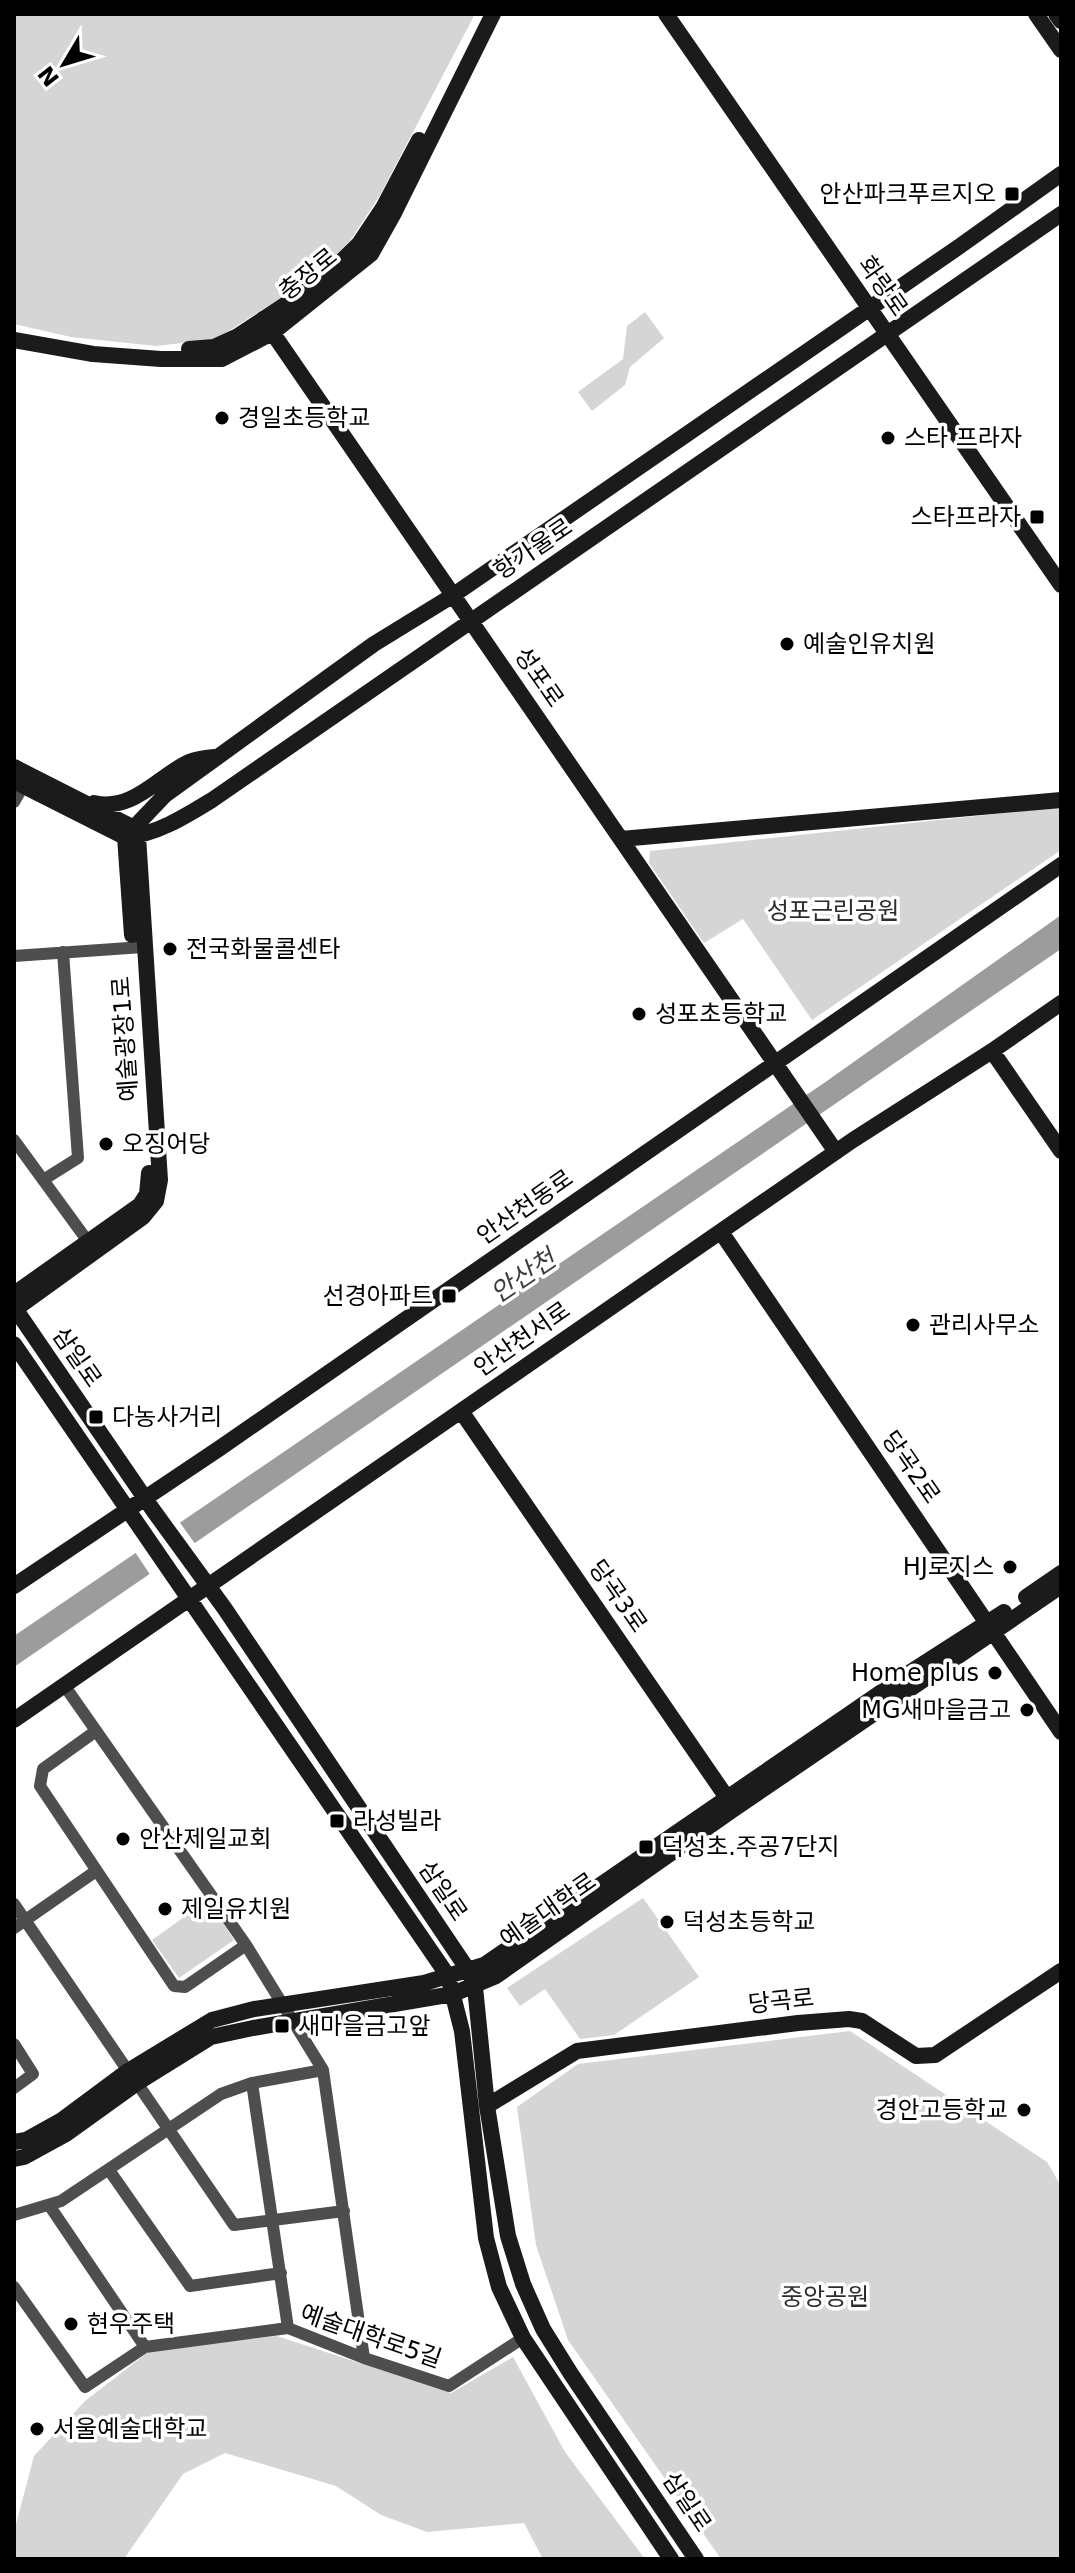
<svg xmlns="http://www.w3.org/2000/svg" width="1075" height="2573" viewBox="0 0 1075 2573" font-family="'DejaVu Sans','Noto Sans KR',sans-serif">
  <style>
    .green { fill: #d5d5d5 }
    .water { fill: #9c9c9c }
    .pier { fill: #fff }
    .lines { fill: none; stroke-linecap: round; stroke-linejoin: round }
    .street { stroke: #4e4e4e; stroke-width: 12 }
    .secondary { stroke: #1b1b1b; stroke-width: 16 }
    .poi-dot { fill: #000; stroke: #fff; stroke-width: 3 }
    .labels { text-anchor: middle; stroke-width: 7; stroke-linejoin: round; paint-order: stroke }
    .poi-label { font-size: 24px; fill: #000; stroke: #fff; text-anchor: start }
    .street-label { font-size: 24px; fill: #000; stroke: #fff }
    .park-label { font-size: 24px; fill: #2c2c2c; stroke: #fff }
    .water-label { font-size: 26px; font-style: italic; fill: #3d3d3d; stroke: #fff }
  </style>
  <rect width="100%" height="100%" fill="#fff"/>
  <path class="green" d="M14 14H475L380 195 350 241 314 277 216 339 156 346 71 337 14 324Z
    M645 312 664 338 630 367 625 385 592 411 578 392 623 359 627 326Z
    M1061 807V850L812 1020 743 919 704 943 649 863 650 851Z
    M643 1898 699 1977 614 2035 580 2039 545 1989 520 2006 507 1988Z
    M208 1900 234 1940 179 1978 152 1940Z
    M850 2031 1047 2162 1061 2186V2559H721L568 2340 536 2245 517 2107 578 2064Z
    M277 2336 451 2393 513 2357 565 2452 645 2559H543L524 2523 427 2532 381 2515 336 2486 225 2453 183 2474 124 2559H14V2532L34 2456 85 2401 151 2350Z"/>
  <path class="water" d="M1061 915V949L14 1667V1636L824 1083Z"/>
  <path class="pier" d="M178 1520 196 1545 151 1576 133 1549Z"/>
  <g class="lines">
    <path class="street" d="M14 802 26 781
      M14 956 143 947
      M14 1140 92 1247
      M43 1180 78 1158 63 952
      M64 1685 246 1945 323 2070 364 2358
      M96 1731 43 1769 40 1786 174 1986 185 1987 246 1945
      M14 1904 128 2071
      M14 1928 96 1871
      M14 2044 33 2074 14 2088
      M137 2083 234 2225 344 2211
      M252 2083 288 2328
      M109 2170 190 2286 281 2273
      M49 2205 145 2347
      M14 2215 61 2201 221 2094 252 2083 323 2070
      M14 2287 85 2387 145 2347 288 2328 364 2358 449 2386 523 2338"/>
    <path class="secondary" d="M666 14 1061 585
      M1036 14 1061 50
      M1056 14 1061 21
      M263 319 836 1152
      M14 340 93 354 161 359H222L272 333 371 254 394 213 493 14
      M189 349 214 347 238 336 321 281 359 244 383 208 419 140
      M14 767 132 827 138 836 160 1180 156 1201 143 1217 14 1310
      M14 781 125 837 132 935
      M94 803C133 812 157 777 189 762 197 759 205 758 214 757
      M125 837 165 795 374 644 452 596 960 246 1061 174
      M125 837C156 835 186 816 212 800L1061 214
      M621 839 1061 800
      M992 1051 1061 1151
      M721 1232 1061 1732
      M14 1294 140 1205 147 1194 149 1173
      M14 1307 153 1510 225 1609 468 1970 475 1987 487 2106 508 2236 523 2284 543 2329 571 2374 696 2559
      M14 1344 448 1976 462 2031 486 2238 499 2287 523 2338 671 2559
      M461 1411 734 1808
      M14 1586 220 1448 1061 865
      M1026 1597 1061 1573
      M14 1720 853 1140 992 1051 1061 1003
      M487 2106 577 2051 798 2023 849 2019 862 2021 916 2056 935 2055 1061 1971
      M14 2142 26 2140 62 2120 128 2071 212 2020 254 2009 424 1983 484 1965 909 1673 1004 1612
      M14 2159 24 2157 66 2134 137 2083 211 2037 253 2028 453 1994 496 1976 734 1809 1061 1586"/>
  </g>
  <g class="poi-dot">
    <rect x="1004" y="186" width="16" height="16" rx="4"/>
    <circle cx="222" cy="418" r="8"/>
    <circle cx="888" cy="438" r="8"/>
    <rect x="1029" y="509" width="16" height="16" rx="4"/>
    <circle cx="787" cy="644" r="8"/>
    <circle cx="170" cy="949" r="8"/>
    <circle cx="639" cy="1014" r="8"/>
    <circle cx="106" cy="1144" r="8"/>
    <rect x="441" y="1288" width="16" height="16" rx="4"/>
    <circle cx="913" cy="1325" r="8"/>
    <rect x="88" y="1409" width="16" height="16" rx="4"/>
    <circle cx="1010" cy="1567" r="8"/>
    <circle cx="995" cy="1673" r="8"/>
    <circle cx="1027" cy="1710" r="8"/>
    <rect x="329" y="1813" width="16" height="16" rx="4"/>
    <circle cx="123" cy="1839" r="8"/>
    <rect x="638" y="1839" width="16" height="16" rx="4"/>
    <circle cx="165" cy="1909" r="8"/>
    <circle cx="667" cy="1922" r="8"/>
    <rect x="274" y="2018" width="16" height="16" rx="4"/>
    <circle cx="1024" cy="2110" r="8"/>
    <circle cx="71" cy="2324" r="8"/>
    <circle cx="37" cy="2429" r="8"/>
  </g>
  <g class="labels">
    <g class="poi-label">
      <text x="996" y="202" text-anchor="end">안산파크푸르지오</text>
      <text x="238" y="426">경일초등학교</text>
      <text x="904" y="446">스타 프라자</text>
      <text x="1021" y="525" text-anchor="end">스타프라자</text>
      <text x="803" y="652">예술인유치원</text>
      <text x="186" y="957">전국화물콜센타</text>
      <text x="655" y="1022">성포초등학교</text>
      <text x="122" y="1152">오징어당</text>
      <text x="433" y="1304" text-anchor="end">선경아파트</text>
      <text x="929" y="1333">관리사무소</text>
      <text x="112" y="1425">다농사거리</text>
      <text x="994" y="1575" text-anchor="end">HJ로지스</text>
      <text x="979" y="1681" text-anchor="end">Home plus</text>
      <text x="1011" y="1718" text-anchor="end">MG새마을금고</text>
      <text x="353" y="1829">라성빌라</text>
      <text x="139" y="1847">안산제일교회</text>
      <text x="662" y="1855">덕성초.주공7단지</text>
      <text x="181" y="1917">제일유치원</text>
      <text x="683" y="1930">덕성초등학교</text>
      <text x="298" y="2034">새마을금고앞</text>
      <text x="1008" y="2118" text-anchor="end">경안고등학교</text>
      <text x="87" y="2332">현우주택</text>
      <text x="53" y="2437">서울예술대학교</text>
    </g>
    <g class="street-label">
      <text transform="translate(308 274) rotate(-39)" y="8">충장로</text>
      <text transform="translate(883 286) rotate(55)" y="8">화랑로</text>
      <text transform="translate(533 549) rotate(-34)" y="8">항가울로</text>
      <text transform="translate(539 677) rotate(55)" y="8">성포로</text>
      <text transform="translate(125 1039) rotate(-94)" y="8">예술광장1로</text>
      <text transform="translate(525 1207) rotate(-35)" y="8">안산천동로</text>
      <text transform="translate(522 1339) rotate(-35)" y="8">안산천서로</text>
      <text transform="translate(77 1357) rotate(55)" y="8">삼일로</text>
      <text transform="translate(911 1467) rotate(55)" y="8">당곡2로</text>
      <text transform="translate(618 1596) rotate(55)" y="8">당곡3로</text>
      <text transform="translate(443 1891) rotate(56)" y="8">삼일로</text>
      <text transform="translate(548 1910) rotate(-35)" y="8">예술대학로</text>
      <text transform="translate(781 2001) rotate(-6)" y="8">당곡로</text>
      <text transform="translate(371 2336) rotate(19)" y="8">예술대학로5길</text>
      <text transform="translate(687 2502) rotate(56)" y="8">삼일로</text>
    </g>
    <g class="park-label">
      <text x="833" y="919">성포근린공원</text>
      <text x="825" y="2305">중앙공원</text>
    </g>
    <g class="water-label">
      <text transform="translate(523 1276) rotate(-34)" y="9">안산천</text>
    </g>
  </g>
  <rect width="1075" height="2573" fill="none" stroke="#000000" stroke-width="32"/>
  <g transform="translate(64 64) rotate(232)" stroke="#ffffff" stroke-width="6" paint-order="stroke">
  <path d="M0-6L14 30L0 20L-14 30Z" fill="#000000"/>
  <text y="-12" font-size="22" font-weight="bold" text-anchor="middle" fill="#000000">N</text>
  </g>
</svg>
